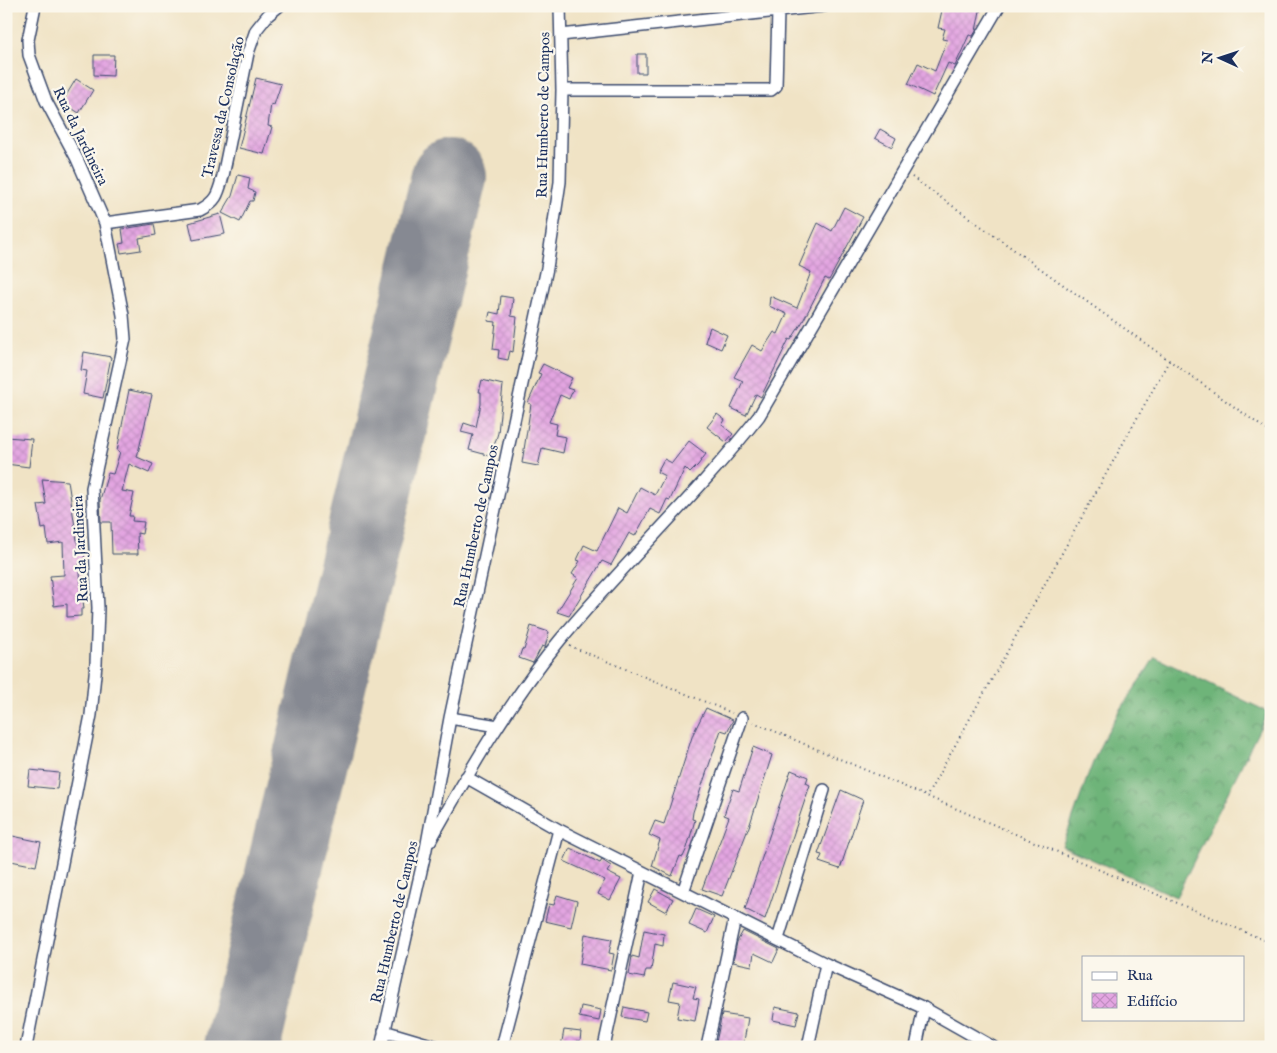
<svg xmlns="http://www.w3.org/2000/svg" width="1277" height="1053" viewBox="0 0 1277 1053" font-family="'IM FELL English',serif">
  <style>
    .forest { fill: url(#forest-crowns); stroke: #44726c }
    .lines { fill: none; stroke-linecap: round; stroke-linejoin: round }
    .runway { stroke: #868992; stroke-width: 76 }
    .building { fill: url(#building-cross-hatch) }
    .minor-casing { stroke: #3b4a6d; stroke-width: 14 }
    .path { stroke: #3b4a6d; stroke-width: 2; stroke-dasharray: 1 4; stroke-linecap: butt }
    .minor { stroke: #fff; stroke-width: 11 }
    .labels { text-anchor: middle; stroke-width: 4.5; stroke-linejoin: round; paint-order: stroke }
    .street-label { font-size: 15px; fill: #1b2f5e; stroke: #fbf7ec }
  </style>
  <defs>
    <pattern id="forest-crowns" width="20" height="18" patternUnits="userSpaceOnUse" patternTransform="scale(1.25)"><rect width="20" height="18" fill="#6eb479"/><path d="M2 6a3 3 0 1 1 6 0M12 15a3 3 0 1 1 6 0" fill="none" stroke="#5a9366"/></pattern>
    <pattern id="building-cross-hatch" width="8" height="8" patternUnits="userSpaceOnUse" patternTransform="scale(1.25)"><rect width="8" height="8" fill="#e3a5e1"/><path d="M0 0l8 8M0 8l8-8" fill="none" stroke="#c28ec3"/></pattern>
  </defs>
  <rect width="100%" height="100%" fill="#fbf7ec"/>
  <filter id="ink" filterUnits="userSpaceOnUse"><feTurbulence type="fractalNoise" baseFrequency=".02" numOctaves="2"/><feDisplacementMap in="SourceGraphic" scale="10" xChannelSelector="R" yChannelSelector="G"/><feConvolveMatrix kernelMatrix="1 2 1 2 8 2 1 2 1" color-interpolation-filters="sRGB"/></filter>
  <filter id="wash" filterUnits="userSpaceOnUse"><feTurbulence type="fractalNoise" baseFrequency=".0096" numOctaves="4" result="noise"/><feDisplacementMap in="SourceGraphic" scale="20" xChannelSelector="R" yChannelSelector="G"/><feGaussianBlur stdDeviation="1.12" result="paint"/><feColorMatrix in="noise" values="0 0 0 0 0 0 0 0 0 0 0 0 0 0 0 0 0 1.4 0 .05"/><feComposite in="paint" operator="in"/></filter>
  <g filter="url(#wash)">
    <rect width="100%" height="100%" fill="#f0e3c5"/>
    <path class="forest" d="M1155 657 1268 712 1176 897 1062 846C1076 813 1085 779 1100 746 1115 715 1137 686 1155 657Z"/>
    <g class="lines">
      <path class="runway" d="M242 1047 449 177"/>
    </g>
    <g id="blocks">
      <path class="building" d="M943 6H981L976 31 973 36 969 35 955 66 948 63 933 96 908 84 918 63 935 71 947 40 942 39 945 29 938 28Z
        M637 54H646V73H637Z
        M94 55H114L113 76 94 75Z
        M256 78 281 84 274 105 271 104 268 126 272 127 264 154 239 148Z
        M76 79 93 90 79 113 62 102Z
        M880 129 896 138 892 147 875 138Z
        M238 175 250 178 248 189 255 192 253 201H250L240 222 222 213 232 196Z
        M844 207 863 217 829 280 825 278 803 321 791 340 789 339 761 397 756 394 746 415 731 408 743 381 734 377 752 345 762 351 774 332 778 334 787 314 769 306 770 296 797 308 811 272 799 266 813 234 818 223 832 231Z
        M220 214 225 234 193 240 189 223Z
        M154 224 156 235 139 238 141 250 121 253 119 244 124 243 122 229Z
        M501 296 513 298 511 316 517 317 513 352 510 351 508 360 498 358 499 350 493 349 496 322 488 321 490 312 499 314Z
        M710 327 727 335 721 349 705 342Z
        M84 352 111 357 103 398 83 394 87 371 81 370Z
        M543 364 572 378 567 388 573 390 569 399 560 395 549 422 557 424 555 435 566 437 563 453 542 448 538 466 522 463 531 404 528 403 541 374 538 373Z
        M482 380 503 385 498 433 491 456 469 450 473 435 461 432 464 423 476 427 481 404V392H479Z
        M129 390 152 395 137 457 153 464 149 473 129 464 122 491 134 493 129 516H133L132 521 144 522 142 534 137 533 138 554H112L111 522H101L100 500 108 473 113 474 120 452 117 451Z
        M717 414 725 420 722 425 733 434 726 442 707 427Z
        M6 437 32 439 29 467 6 464Z
        M689 441 706 454 698 465 690 473 685 468 670 500 667 499 660 514 650 509 635 536 629 533 611 565 602 561 569 616 557 612 578 578 572 574 580 561 577 560 584 545 597 551 618 508 627 513 640 487 655 495 665 476 657 472 664 459 672 463Z
        M42 479 68 481 79 553H84L85 563 79 564 84 609H81V616L67 617V604L54 606 50 576 64 575 63 542 48 544 46 528 42 529 38 505 46 504Z
        M531 626 549 632 545 647 542 646 533 663 519 658 522 649 524 650Z
        M706 708 733 720 727 732 721 730 693 812 692 819 695 820 687 848 683 857 680 856 672 876 652 866 660 840 649 835 655 821 664 824 693 734Z
        M753 747 772 755 750 824 722 896 702 889 729 817 724 815 729 800 733 789 739 791Z
        M30 770 59 773 57 789 28 786Z
        M791 770 808 777 806 783 810 785 765 919 745 909Z
        M841 790 863 800 840 869 819 862 822 855 818 854Z
        M8 835 41 842 36 866 6 860Z
        M570 848 600 863 602 860 611 866 607 872 621 879 610 900 598 894 605 880 564 861Z
        M655 889 673 899 666 912 648 902Z
        M557 895 577 901 571 927 545 921 549 904 554 905Z
        M696 909 714 917 707 933 689 925Z
        M644 930 664 934 663 946 655 944 651 970H646L644 978 629 975 632 956 639 958Z
        M743 931 779 949 773 962 754 953 752 966 733 962 737 942Z
        M585 934 612 939 609 953 614 954 611 970 580 964Z
        M673 982 696 987 693 998 699 999 695 1021 677 1018 680 1002 669 1000Z
        M581 1006 601 1010 599 1021 579 1017Z
        M624 1007 647 1012 645 1021 622 1017Z
        M775 1007 799 1012 796 1025 773 1020Z
        M722 1014 748 1018 743 1047H715Z
        M564 1030 581 1032 580 1041H577L575 1047H561Z"/>
    </g>
  </g>
  <g filter="url(#ink)">
    <use href="#blocks" fill-opacity="0" stroke="#3b4a6d" stroke-width="1"/>
    <g class="lines">
      <defs>
        <path id="minor" d="M561 35 824 6
          M562 90H771L776 86 778 11
          M105 223 200 210C217 201 218 194 223 176L248 53 256 30 268 15 279 6
          M450 718 498 726
          M466 777 559 830 826 964 924 1008 993 1047
          M430 841C469 772 509 702 560 640 624 563 697 495 759 416L999 6
          M683 892 742 718
          M778 939 824 790
          M384 1031 438 1047
          M26 1047 91 715 96 664 98 608 92 488 125 339 123 315 105 223 77 159 46 101 29 55 28 40 35 6
          M381 1047 426 849 450 718 547 268 560 182 562 90 560 6
          M502 1047 559 830
          M604 1047 642 872
          M707 1047 735 918
          M808 1047 826 964
          M916 1047 924 1008"/>
      </defs>
      <use href="#minor" class="minor-casing"/>
      <path class="path" d="M912 177 1271 433
        M570 646 732 713
        M753 722 1271 943
        M928 794 1170 359"/>
      <use href="#minor" class="minor"/>
    </g>
  </g>
  <g class="labels">
    <g class="street-label">
      <text transform="translate(223 107) rotate(-77)" y="5">Travessa da Consolação</text>
      <text transform="translate(543 115) rotate(-89)" y="5">Rua Humberto de Campos</text>
      <text transform="translate(81 136) rotate(64)" y="5">Rua da Jardineira</text>
      <text transform="translate(476 526) rotate(-78)" y="5">Rua Humberto de Campos</text>
      <text transform="translate(80 549) rotate(-93)" y="5">Rua da Jardineira</text>
      <text transform="translate(394 922) rotate(-77)" y="5">Rua Humberto de Campos</text>
    </g>
  </g>
  <rect width="1277" height="1053" fill="none" stroke="#fbf7ec" stroke-width="25"/>
  <rect x="1082" y="956" width="162" height="65" fill="#fbf7ec" stroke="#a1a7b3"/>
  <rect x="1092" y="972" width="25" height="8" fill="#ffffff" stroke="#a1a7b3"/>
  <text x="1127" y="980" font-size="15" fill="#1b2f5e">Rua</text>
  <rect x="1092" y="993" width="25" height="15" fill="url(#building-cross-hatch)" stroke="#a1a7b3"/>
  <text x="1127" y="1006" font-size="15" fill="#1b2f5e">Edifício</text>
  <g transform="translate(1220 58) rotate(273)" stroke="#fbf7ec" stroke-width="4" paint-order="stroke">
  <path d="M0-4L9 19L0 12L-9 19Z" fill="#1b2f5e"/>
  <text y="-8" font-size="14" font-weight="bold" text-anchor="middle" fill="#1b2f5e">N</text>
  </g>
</svg>
